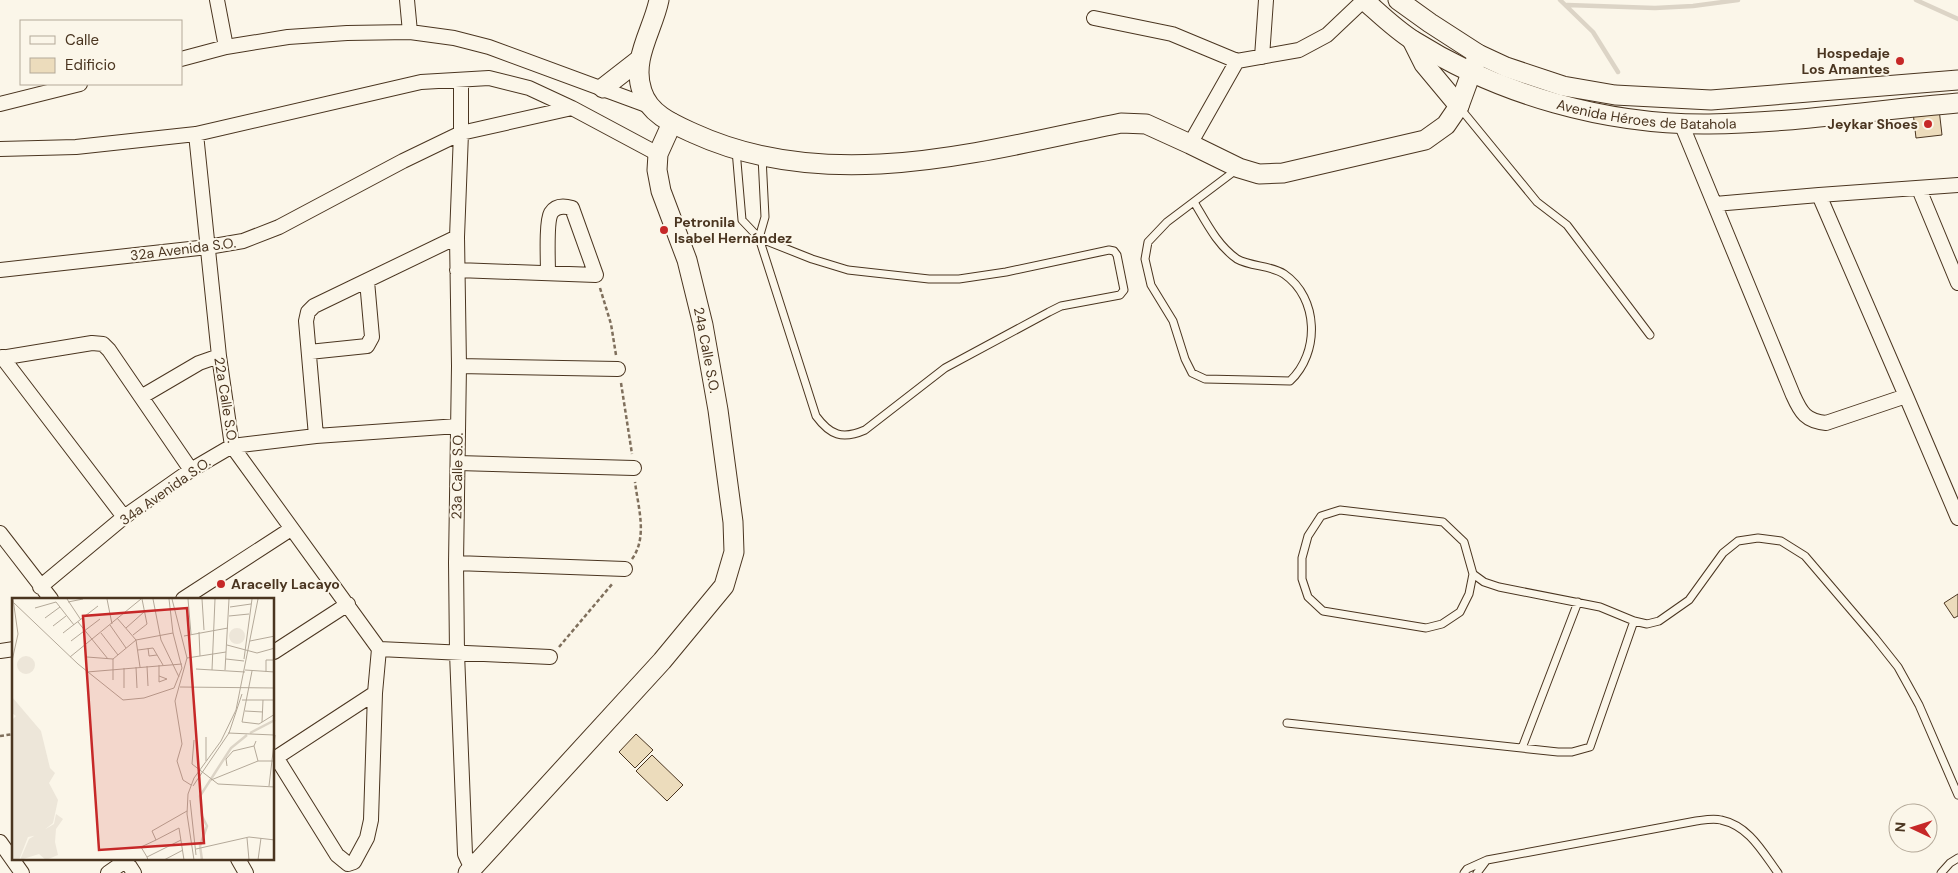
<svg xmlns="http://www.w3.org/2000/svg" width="1958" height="873" viewBox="0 0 1958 873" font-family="'DM Sans',sans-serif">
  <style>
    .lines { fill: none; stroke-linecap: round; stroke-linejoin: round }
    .stream { stroke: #dcd4c6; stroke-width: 4.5 }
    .building { fill: #ecdcbc; stroke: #4a3520 }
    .lane-casing { stroke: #4a3520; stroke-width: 9 }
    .street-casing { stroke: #4a3520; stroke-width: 16 }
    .secondary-casing { stroke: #4a3520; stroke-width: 21 }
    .path { stroke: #7f6f5c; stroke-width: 2.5; stroke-dasharray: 4 2.5; stroke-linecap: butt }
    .lane { stroke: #fbf6e9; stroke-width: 7 }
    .street { stroke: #fbf6e9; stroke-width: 14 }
    .secondary { stroke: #fbf6e9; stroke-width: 19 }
    .poi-dot { fill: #c62828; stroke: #fbf6e9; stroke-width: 2 }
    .labels { text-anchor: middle; stroke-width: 4; stroke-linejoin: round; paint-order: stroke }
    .poi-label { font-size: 14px; font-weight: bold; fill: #4a3520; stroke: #fbf6e9; text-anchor: end }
    .street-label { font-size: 14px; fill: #4a3520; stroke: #fbf6e9 }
    .inset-river { fill: none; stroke: #dcd4c6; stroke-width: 2.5 }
    .inset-road { fill: none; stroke: #b4a999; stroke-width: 1 }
    .view { fill: #c62828; fill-opacity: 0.15; stroke: #c62828; stroke-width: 2.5 }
    .inset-edge { fill: none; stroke: #4a3520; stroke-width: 2.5 }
  </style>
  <rect width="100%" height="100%" fill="#fbf6e9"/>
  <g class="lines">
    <path class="stream" d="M1560 0 1593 32 1618 72
      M1916 0 1958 19
      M1567 5 1655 8 1693 6 1738 0"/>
  </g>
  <path class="building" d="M1939 109 1942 135 1916 138 1913 112Z
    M1958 594V616L1954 618 1944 603Z
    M636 734 653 750 635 768 619 752Z
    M652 755 683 785 667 801 636 771Z"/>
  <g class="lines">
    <defs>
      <path id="lane" d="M1460 108 1537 202 1567 225 1650 335
        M736 150 742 220 759 238 812 259 848 270 929 279H959L1006 272 1109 250 1114 251 1117 255 1124 290 1120 295 1061 306 1049 312 945 368 865 430C842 440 830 435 816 416L759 238 765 217 762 157
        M1194 202C1206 222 1217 245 1237 259 1251 267 1271 265 1284 274 1319 298 1320 353 1290 381L1205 379 1192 373 1185 359 1173 321 1151 285 1145 259 1148 242 1167 222 1236 170
        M1340 510 1443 522 1464 542 1473 574 1469 594 1460 612 1442 624 1426 628 1323 611 1308 597 1302 579V558L1308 536 1321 516Z
        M1473 574 1484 582 1499 587 1600 607 1634 621 1647 624 1659 621 1689 600 1723 553 1738 541 1758 538 1781 541 1805 556 1875 638 1898 667 1919 705 1958 795
        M1287 723 1558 752H1572L1590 747 1634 621
        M1522 748 1578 602
        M1464 873 1467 869 1487 860 1696 821C1704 820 1713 818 1721 820 1749 826 1762 851 1778 873
        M1477 873 1486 861
        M1941 873 1950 863 1958 858"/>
      <path id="street" d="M217 0 226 47
        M407 0 410 32
        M1094 18 1172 34 1237 61 1299 50 1327 35 1364 0
        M1262 57 1266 0
        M181 59 226 47 288 37 347 33 410 32 454 38 489 47 649 106
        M461 81V133L457 237 459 366 456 563 457 653 465 854 472 869
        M0 104 80 84
        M1681 123 1793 395C1801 413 1806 421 1826 423L1906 396 1819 195 1958 185
        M196 134 219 356 232 446 379 649
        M1190 144 1237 61
        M0 149 76 147 196 134 421 82 489 78 529 88 572 108 658 154
        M1919 189 1958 283
        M1715 204 1819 195
        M0 270 208 247 243 241 279 227 403 161 461 133 572 108
        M457 270 596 275 572 208C565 206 556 205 551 213 546 222 548 261 548 273
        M309 352 367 346 372 337 367 281
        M2 357 124 517
        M0 358 92 343 103 344 109 350 191 470
        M459 366 618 369
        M1906 396 1958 518
        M141 397 199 363 219 356
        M316 436 306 321 308 312 314 306 457 237
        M458 463 634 468
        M0 533 51 599
        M456 563 625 569
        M40 587 124 517 191 470 232 446 316 436 458 426
        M183 599 291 529
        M379 649 550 657
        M0 651 14 649
        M274 652 348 604
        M276 757 337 855 348 864 354 862 367 838 371 820 375 693 379 649
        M274 759 375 693
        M0 842 22 873
        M125 859 134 873
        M238 859 246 873
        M108 873 128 859"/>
      <g id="secondary">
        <path d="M659 0C653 30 631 59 642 91 649 114 673 124 693 133 830 196 982 151 1121 123L1146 124 1190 144 1239 168 1259 174 1283 173 1425 140 1446 125 1459 106 1478 54"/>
        <path id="s1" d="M1364 0C1380 14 1395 29 1414 41 1500 95 1606 125 1709 124 1792 123 1875 110 1958 103"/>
        <path d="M1398 0 1430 23 1478 54 1506 67 1563 86 1615 95 1711 100 1958 80"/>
        <path d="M1412 40 1424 64 1459 106"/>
        <path d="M603 88 639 60"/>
        <path d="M468 873 662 661 724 586 734 552 733 522 718 410 703 325 687 260 661 191 657 170 658 154 672 123"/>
      </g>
    </defs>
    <use href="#lane" class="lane-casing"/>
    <use href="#street" class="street-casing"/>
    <use href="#secondary" class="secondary-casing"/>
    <path class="path" d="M600 288 611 324 616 355
      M621 383 632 454
      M632 559C648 537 638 507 635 482
      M559 647 613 583
      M0 736 14 734"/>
    <use href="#lane" class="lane"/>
    <use href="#street" class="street"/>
    <use href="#secondary" class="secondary"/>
  </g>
  <g class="poi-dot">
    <circle cx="1900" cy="61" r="5"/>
    <circle cx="1928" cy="124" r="5"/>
    <circle cx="664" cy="230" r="5"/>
    <circle cx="221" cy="584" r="5"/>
  </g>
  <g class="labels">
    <g class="poi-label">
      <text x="1890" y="58">Hospedaje<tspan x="1890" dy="16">Los Amantes</tspan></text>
      <text x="1918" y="129">Jeykar Shoes</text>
      <text x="674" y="227" text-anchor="start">Petronila<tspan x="674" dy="16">Isabel Hernández</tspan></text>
      <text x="231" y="589" text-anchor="start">Aracelly Lacayo</text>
    </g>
    <g class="street-label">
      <text dy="5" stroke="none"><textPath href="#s1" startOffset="312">Avenida Héroes de Batahola</textPath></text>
      <text transform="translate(183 249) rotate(-7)" y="5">32a Avenida S.O.</text>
      <text transform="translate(707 350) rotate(79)" y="5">24a Calle S.O.</text>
      <text transform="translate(226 400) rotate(81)" y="5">22a Calle S.O.</text>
      <text transform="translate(457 476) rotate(-89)" y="5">23a Calle S.O.</text>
      <text transform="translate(165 491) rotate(-35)" y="5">34a Avenida S.O.</text>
    </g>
  </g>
  <g transform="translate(12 598)">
    <rect width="262" height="262" fill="#fbf6e9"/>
    <path d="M217 38a8 8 0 1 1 16 0a8 8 0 1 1-16 0ZM5 67a9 9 0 1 1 18 0a9 9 0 1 1-18 0ZM0 99 29 133 38 170 43 175 37 185 46 202 41 225 26 237 16 239 7 262H0V122L4 118 0 115ZM44 216 51 221 44 231 43 244 46 257 34 262 27 256 8 262 17 241 42 226Z" fill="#ede6d9"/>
    <path class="inset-river" d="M238 135 263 122M190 262 188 248 195 228 190 218 188 198 219 150 235 137"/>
    <path class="inset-road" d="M55 1 69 22M95 1 100 26M141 1 149 42 167 79M157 1 161 35 170 70 162 90M160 1 175 60 163 103 170 146 165 163 171 182 179 187M176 1 179 36M190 1 192 32M56 4 71 1M2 5 66 66 111 102 132 100 162 90M218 9 239 6M23 10 44 4 62 27M217 18 237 16M33 20 48 9M105 20 124 42 128 69M66 24 96 61M98 27 114 50M41 28 54 18M114 30 132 14M187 34 188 58M51 35 86 8M89 35 106 57M121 37 135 26 130 1M172 38 216 30M59 43 88 21M238 43 263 38M215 47 245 55 263 50M136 50 137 58 145 57M126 52 141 50 151 67M58 59 129 1M75 59 101 61M175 60 214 54M101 61 124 42 161 35M101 61V82M214 61 232 63M232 61 240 1M0 63 6 36 1 1M147 67V84L155 81 147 78M135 68 136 88M124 69 125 90M112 70V90M184 71 233 74M200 72 203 1M213 72 217 1M233 72 263 74M240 73 230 124 247 126 263 116M75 74 170 66M254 74V62H263M168 89 263 90M230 102H263M233 113 251 114M250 124 251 102M216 135 262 137M182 142 180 166 206 186 263 189M242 148 246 163M194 163V139M215 168 214 161 221 153 242 148 244 143M199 182 246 163H263M181 188 217 135 230 96M257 188 263 137M178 202 184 257M235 240 237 262M184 251 237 239 263 242M135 259 129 249 144 242M136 262 135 259 169 242M152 262 171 252M172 262 167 230 144 242 140 233 175 213M182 262 175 216 176 196 182 180 209 143 224 112 246 1M246 262 249 240"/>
    <path class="view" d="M175 10 192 245 87 252 71 18Z"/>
    <rect width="262" height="262" class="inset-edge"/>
  </g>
  <rect x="20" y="20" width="162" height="65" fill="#fbf6e9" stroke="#b4a999"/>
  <rect x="30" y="36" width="25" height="8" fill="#fbf6e9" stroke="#b4a999"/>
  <text x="65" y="45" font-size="15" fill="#4a3520">Calle</text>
  <rect x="30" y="58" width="25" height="15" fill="#ecdcbc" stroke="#b4a999"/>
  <text x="65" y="70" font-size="15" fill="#4a3520">Edificio</text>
  <g transform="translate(1913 828) rotate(274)"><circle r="24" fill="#fbf6e9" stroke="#b4a999"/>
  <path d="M0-4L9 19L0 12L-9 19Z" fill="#c62828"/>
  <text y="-8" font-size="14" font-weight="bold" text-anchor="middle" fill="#4a3520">N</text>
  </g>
</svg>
